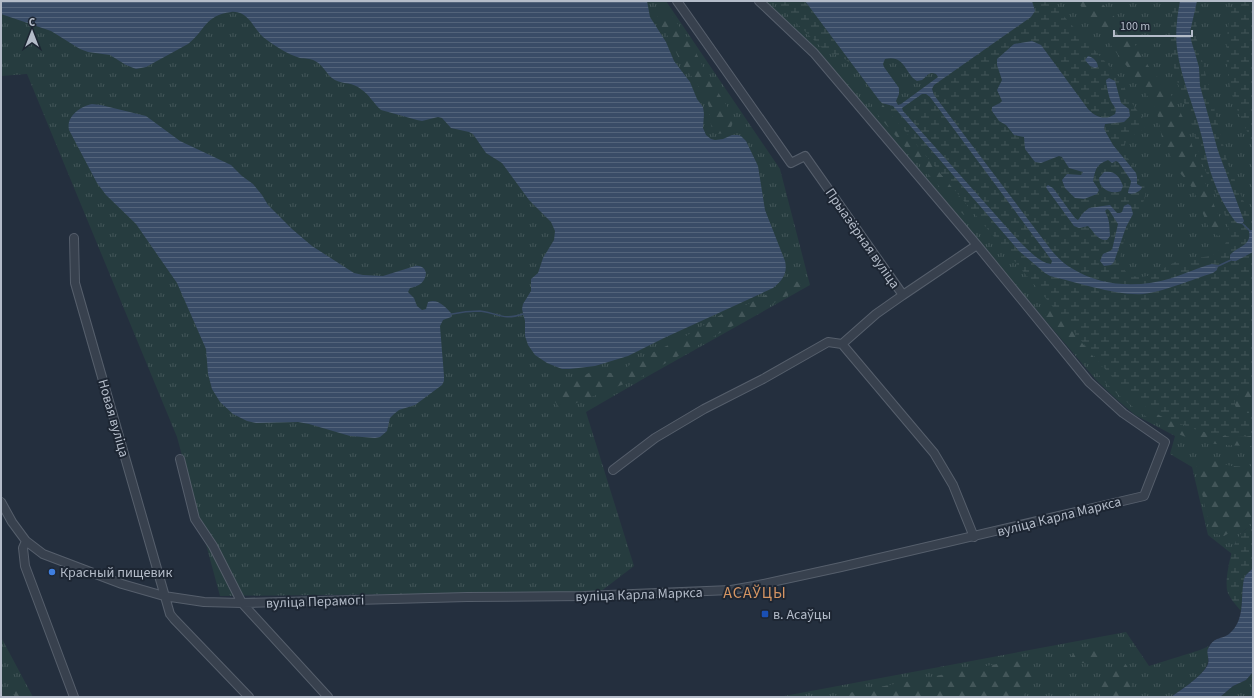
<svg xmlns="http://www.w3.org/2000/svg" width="1254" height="698" viewBox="0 0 1254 698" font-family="'Source Sans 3',sans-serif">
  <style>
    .grass { fill: url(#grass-tufts) }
    .forest { fill: url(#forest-firs) }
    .wetland { fill: url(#wetland-marsh) }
    .water { fill: url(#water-rules); fill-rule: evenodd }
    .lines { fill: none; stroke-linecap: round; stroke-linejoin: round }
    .stream { stroke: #394c67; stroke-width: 1.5 }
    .minor-casing { stroke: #565f6c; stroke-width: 10 }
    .minor { stroke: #38414e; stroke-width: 8 }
    .shop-dot { fill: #3f7fe0; stroke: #1d2633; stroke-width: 1.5 }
    .transit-dot { fill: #1a4fb4; stroke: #1d2633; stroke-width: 1.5 }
    .labels { text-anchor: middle; stroke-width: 4; stroke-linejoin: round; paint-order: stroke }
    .street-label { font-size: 14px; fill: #b4bcc9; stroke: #1d2633 }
    .poi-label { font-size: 14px; fill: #b4bcc9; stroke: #1d2633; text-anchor: start }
    .quarter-label { font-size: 16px; letter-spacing: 1px; fill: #d59563; stroke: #1d2633 }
  </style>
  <defs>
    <pattern id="grass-tufts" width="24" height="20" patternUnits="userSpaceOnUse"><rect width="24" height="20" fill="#263c3f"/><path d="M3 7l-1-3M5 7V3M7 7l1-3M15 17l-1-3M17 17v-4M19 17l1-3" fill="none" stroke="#435659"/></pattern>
    <pattern id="forest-firs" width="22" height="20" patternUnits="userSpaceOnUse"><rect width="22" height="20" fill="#263c3f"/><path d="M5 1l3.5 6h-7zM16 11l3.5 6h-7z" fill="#435659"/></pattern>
    <pattern id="wetland-marsh" width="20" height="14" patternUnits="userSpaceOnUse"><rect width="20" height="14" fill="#263c3f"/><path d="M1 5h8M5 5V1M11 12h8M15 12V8" fill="none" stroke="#435659"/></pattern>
    <pattern id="water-rules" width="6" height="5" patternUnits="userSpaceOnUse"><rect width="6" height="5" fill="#394c67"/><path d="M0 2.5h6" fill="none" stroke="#53647b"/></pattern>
  </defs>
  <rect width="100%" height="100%" fill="#242f3e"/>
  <path class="grass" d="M1 1H666L780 169 810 285 650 375 586 412 634 566 600 592 220 596 177 437 27 74 1 76Z
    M765 1H1253V525C1240 531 1235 541 1232 554L1208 535 1192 467 1170 454 1175 436 1135 415 1115 398 1096 380 845 84 818 52Z
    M1126 632 1149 666 1200 650 1209 646C1206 652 1210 658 1207 665 1203 676 1182 689 1171 697H779Z
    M1 637 33 697H1Z
    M1253 672V697H1220L1233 686 1246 680Z"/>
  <path class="forest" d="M1077 1H1100L1126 30 1149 67 1169 91 1179 109 1188 129 1195 157 1216 210 1223 223 1224 232 1221 235 1218 236 1210 231 1193 189 1188 182 1179 172 1174 163 1162 138 1157 112 1152 103 1135 77Z
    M662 11 668 12 672 16 694 48 705 72 730 111C734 121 734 126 726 133L716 134 713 130 711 125 709 107 707 101 694 79 682 65 671 41 659 23 657 15Z
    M875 99 879 100 970 209 971 212 970 215H964L961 212 877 114 872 106 873 100Z
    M793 281 800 282 801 286 799 289 639 378 566 407H559L555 402V399L561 391 587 374 592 371 611 373 623 370 635 361 681 339 722 314 746 305Z
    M1047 305 1052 306C1088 349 1126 406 1181 425 1189 427 1197 429 1205 431 1220 435 1237 440 1253 435V446C1238 446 1222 445 1207 443 1169 435 1134 411 1107 384L1046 316 1043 309Z
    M1253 384V412C1238 416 1229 406 1239 392 1242 388 1248 386 1253 384Z
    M1203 458C1212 457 1219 463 1227 465 1236 467 1244 467 1253 466V519L1224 536 1216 534 1210 526 1208 519 1196 468 1198 462Z
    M1091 645C1104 644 1110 658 1096 663 1092 664 1087 663 1083 663 1078 663 1075 663 1071 660V657L1074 653Z
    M1021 661C1041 668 1032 685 1022 697H828L1007 662Z
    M1122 663H1124C1130 667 1128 672 1129 678 1131 685 1133 689 1132 697H1100V687L1103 680Z
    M19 686 24 688 28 697H14L16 688Z"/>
  <path class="wetland" d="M774 1H805L853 65 842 57 825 51Z
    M1032 1H1048L1059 11 1120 78 1131 102 1145 121 1144 128C1139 133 1132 134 1127 140 1115 158 1152 174 1144 200 1141 209 1134 215 1130 223 1128 228 1127 233 1125 238 1121 251 1115 267 1131 275 1148 283 1163 266 1178 261 1196 255 1213 262 1225 244 1229 239 1229 231 1228 224 1222 204 1211 185 1203 165 1198 151 1195 136 1191 122 1185 104 1177 85 1174 67 1169 44 1170 23 1174 1H1203C1199 14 1195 26 1197 40L1228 164 1243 200 1253 217V384C1241 388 1230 397 1237 411 1243 414 1247 414 1253 412V435C1242 438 1230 437 1219 435 1177 428 1141 406 1111 376L879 100C883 103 898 108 902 108L1035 8Z
    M1234 1H1253V143C1246 129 1239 116 1234 101 1224 70 1224 33 1234 1Z
    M1253 525V568L1246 575 1244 580 1241 611C1236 605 1229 598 1227 590 1225 579 1231 549 1237 539 1241 533 1246 528 1253 525Z"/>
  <path class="water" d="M1 1H647L650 17 666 42 674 61 690 82 697 99 703 107 704 114 703 128 706 135 711 139 715 140 723 139 732 135H738L741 136 746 141 758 166 765 210 785 261C788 273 782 281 773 288L664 338 628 356 595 366 570 369H562L547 363 535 355 528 345 525 336V321L522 309 523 304 531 291V279L538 273 543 258 554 240 555 231 551 222 529 200 502 163 486 153 473 134 469 132 451 128 442 118 438 117 422 121 417 120 381 110C377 107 375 103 371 99 368 94 362 90 358 87 350 82 339 84 332 78 326 73 322 64 315 61 310 58 305 59 300 58 287 54 273 45 263 37 253 28 248 10 231 12 205 15 205 31 188 44L146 67 136 69 126 65 110 55 88 52 80 49 51 31 1 14Z
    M805 1H1032L1035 11 1031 17 934 85 932 89 934 95 1052 251C1058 258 1065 265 1073 269 1103 287 1139 288 1172 278 1185 274 1199 267 1212 264L1218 265 1217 270 1213 273C1193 279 1163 292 1143 294 1117 296 1076 282 1050 276L1045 273 1019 251 893 106 882 103 879 100ZM885 59C905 54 905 74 917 81L922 80C928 76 928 71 936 74L938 77 901 104 898 105 896 101 899 94V88L884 67 883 64ZM922 94H926L930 97 1047 254 1052 261 1051 264C1040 263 1027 249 1019 241L903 111 902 108Z
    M1180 1H1197L1190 32 1191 40 1199 67 1200 86 1218 151 1244 221 1242 224 1237 223C1223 208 1210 175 1206 155 1204 148 1203 141 1201 134 1194 106 1181 79 1177 49 1175 33 1177 17 1180 1Z
    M1032 41 1041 45 1088 109C1095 117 1106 121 1115 114 1118 107 1112 106 1110 99 1109 97 1106 83 1106 80L1109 78 1115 81 1121 103 1129 109 1130 116 1124 122 1105 124 1104 129 1113 145 1136 173 1137 177V184L1142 187C1141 192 1132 195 1128 193 1128 189 1131 185 1131 181 1131 180 1120 164 1118 162L1116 161 1112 163 1108 160C1096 165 1096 168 1093 181L1099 190 1097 194 1084 199 1075 198 1065 188 1062 180 1067 174 1081 175 1083 172 1069 168 1062 157 1059 156 1041 163 1035 162 1025 149 1024 137 1014 135 1006 125 999 121 992 111V107L1000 103 1002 101 997 90 1002 80 997 65V59L1014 44Z
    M1088 56C1093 57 1098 62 1098 67L1095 68 1090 66 1085 60Z
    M92 104 101 105 146 116 180 141 231 165 242 176 253 184 262 195 268 205 292 229 312 246 354 273 363 275 383 276 415 266C421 265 425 268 426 273 425 283 419 286 410 288L408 292 414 298 417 306 422 310 426 309 428 302C438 298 446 308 452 314L451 317 443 320 440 326 444 376V381L442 385 415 405 399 410 394 414 390 418 387 431 380 437 375 438 350 436 309 424 298 422 256 423 247 421 233 414 220 402 212 389 208 374 206 349 177 283 136 224 106 195 97 183 69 130C66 117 79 107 92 104Z
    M1104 172C1115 170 1120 177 1123 186L1121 191C1111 195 1099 189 1099 178Z
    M1048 185 1053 188 1075 218 1078 220 1083 213 1089 208 1110 205 1117 213H1120L1122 212 1124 206 1128 204 1131 206 1133 214 1126 227 1114 262 1111 265 1104 266 1100 261 1103 254 1112 250 1118 224 1109 210 1107 209 1105 211C1110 221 1109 224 1110 236L1107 240C1098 241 1094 232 1088 226L1079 228 1074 226 1047 189 1046 187Z
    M1251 230H1253V252L1236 261H1232L1230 259V255C1238 246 1252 246 1249 231Z
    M1253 568V672L1246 680 1233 686 1220 697H1171C1182 689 1203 676 1208 664 1210 658 1205 652 1209 647 1215 636 1221 640 1229 634 1246 620 1240 598 1244 579L1246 575Z"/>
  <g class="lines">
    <path class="stream" d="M1243 224 1250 231
      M1216 267 1231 260
      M452 314C461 312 471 311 480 311 499 313 502 321 523 314"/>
    <defs>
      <path id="minor" d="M74 238 75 283 170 614 174 619 249 697
        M903 295 977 245
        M842 344 934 453 953 485 974 537
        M180 459 195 519 213 546 242 603 328 697
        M613 470 655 438 704 409 763 379 828 342 842 344 876 314 903 295 805 156 791 163 677 1
        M1 502 12 522 26 541 43 554 122 584 164 596 204 602 242 603 467 597 584 596 731 590 754 586 841 567 1144 496 1165 442 1123 413 1089 382 977 245 814 53 759 1
        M26 541 23 548 25 566 74 697"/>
    </defs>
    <use href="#minor" class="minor-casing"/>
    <use href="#minor" class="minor"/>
  </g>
  <circle class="shop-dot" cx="52" cy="572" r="4"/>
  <rect class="transit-dot" x="761" y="610" width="8" height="8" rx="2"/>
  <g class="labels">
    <g class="street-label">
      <text transform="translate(863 238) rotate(55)" y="5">Прыазёрная вуліца</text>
      <text transform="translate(114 418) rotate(74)" y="5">Новая вуліца</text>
      <text transform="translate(1059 516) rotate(-14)" y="5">вуліца Карла Маркса</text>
      <text transform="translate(639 594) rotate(-2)" y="5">вуліца Карла Маркса</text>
      <text transform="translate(315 601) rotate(-2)" y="5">вуліца Перамогі</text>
    </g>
    <g class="poi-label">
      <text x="60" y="577">Красный пищевик</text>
      <text x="773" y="619">в. Асаўцы</text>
    </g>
    <g class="quarter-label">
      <text x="755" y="598">АСАЎЦЫ</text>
    </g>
  </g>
  <rect width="1254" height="698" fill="none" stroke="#b4bcc9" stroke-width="4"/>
  <g transform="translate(32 32)" stroke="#1d2633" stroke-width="3" paint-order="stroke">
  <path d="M0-3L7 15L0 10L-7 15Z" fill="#b4bcc9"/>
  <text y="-6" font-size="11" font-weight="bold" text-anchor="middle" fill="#b4bcc9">С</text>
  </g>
  <path d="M1114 30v6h78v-6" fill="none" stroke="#b4bcc9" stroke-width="2"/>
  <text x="1120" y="30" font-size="12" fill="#b4bcc9" stroke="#1d2633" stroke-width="3" paint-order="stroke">100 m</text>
</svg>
